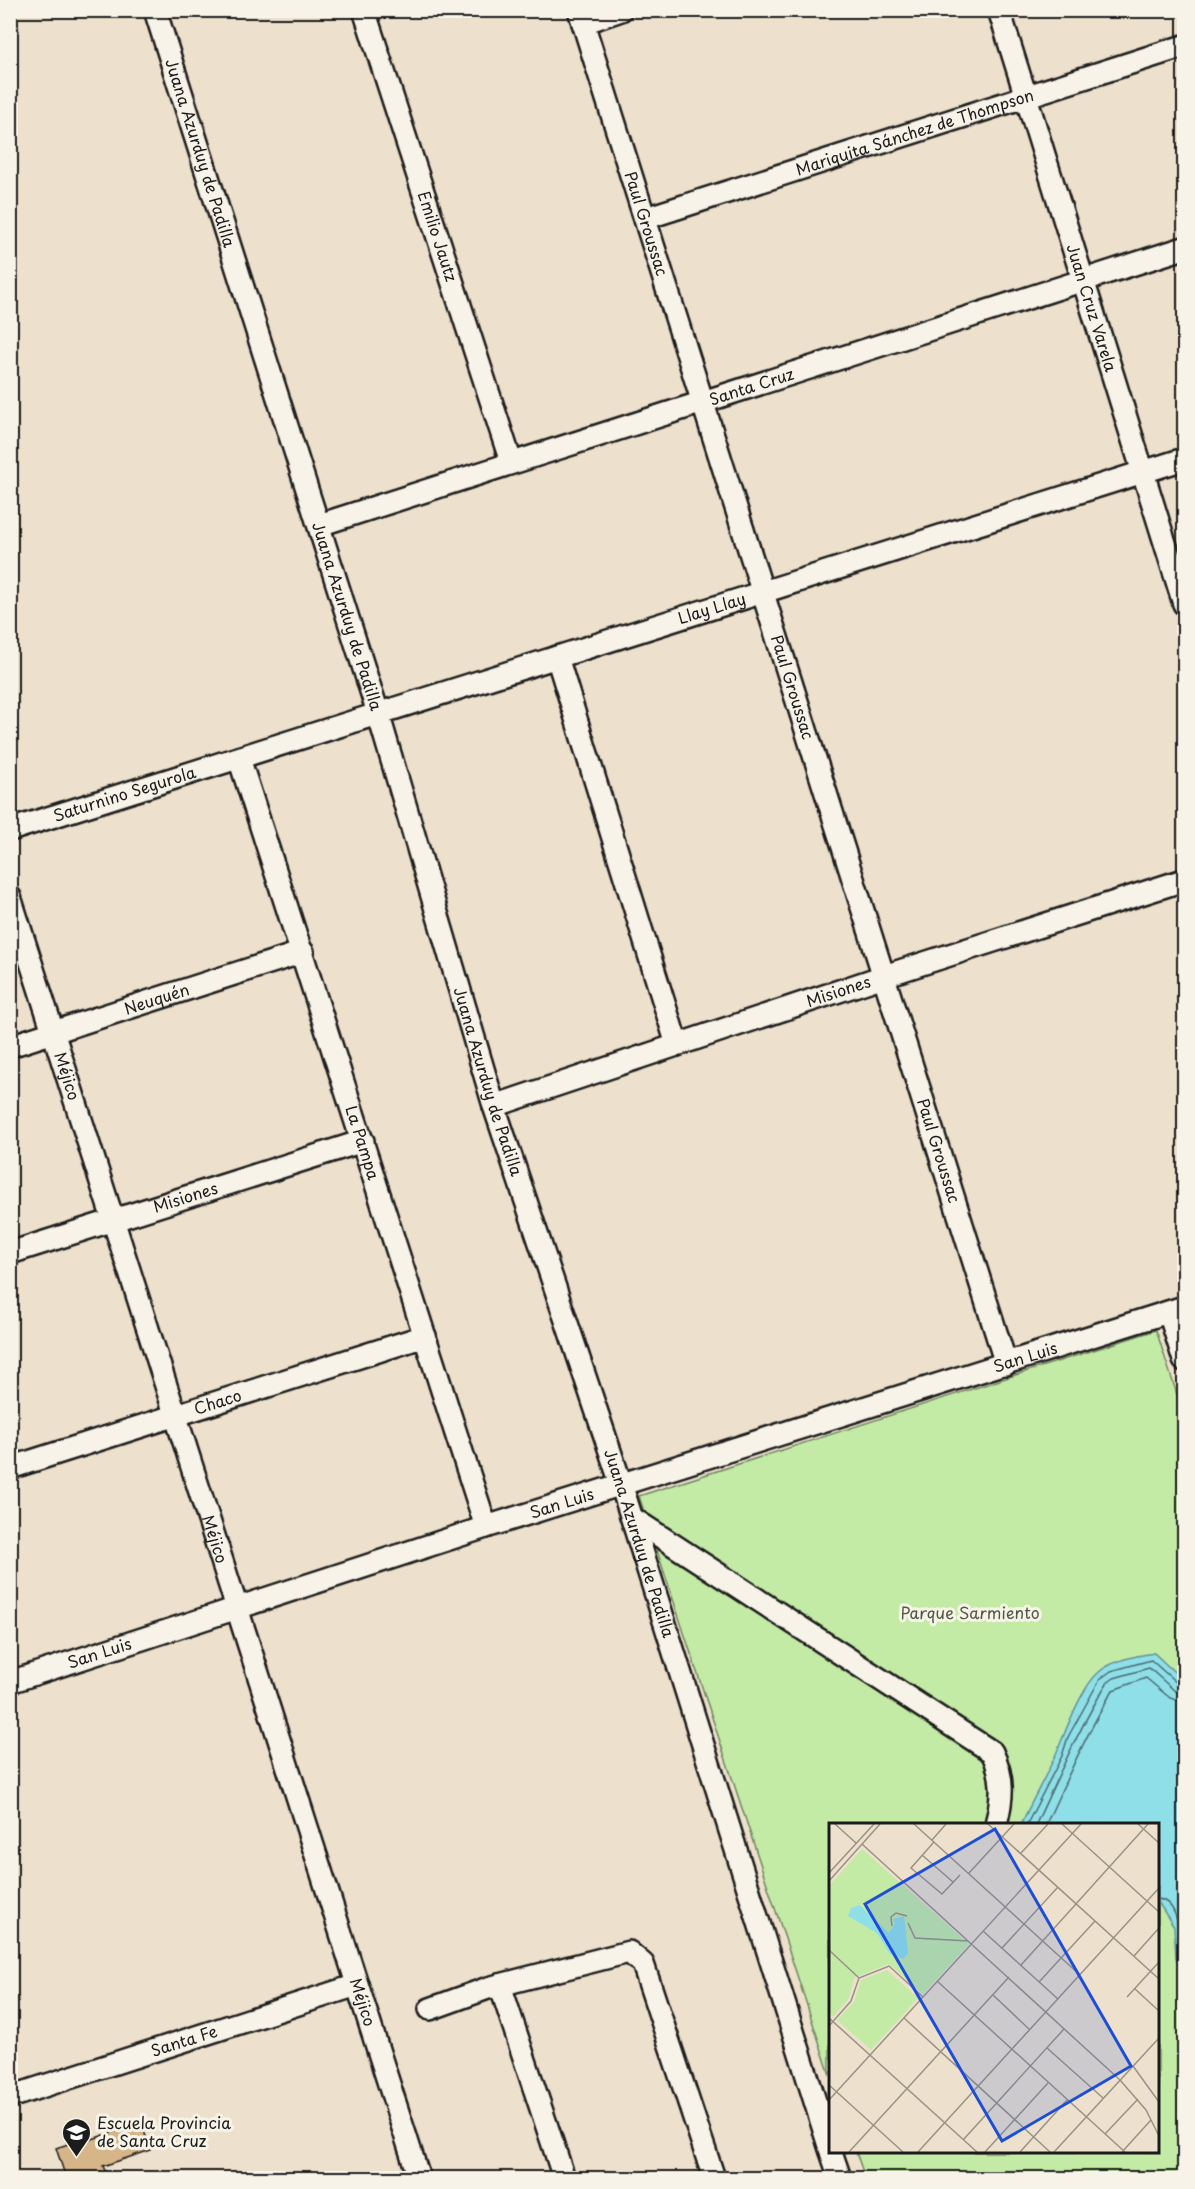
<svg xmlns="http://www.w3.org/2000/svg" width="1195" height="2189" viewBox="0 0 1195 2189" font-family="'Playpen Sans',sans-serif">
  <style>
    .green { fill: #c3eba6; stroke: #708461; stroke-width: 1.5 }
    .water { fill: #8fdfe9; stroke: #619197; stroke-width: 1.5 }
    .lines { fill: none; stroke-linecap: round; stroke-linejoin: round }
    .shore { stroke: #4a6a6e; stroke-width: 1.5 }
    .building { fill: #d6b589; stroke: #1c1c1c; stroke-width: 1.5 }
    .minor-casing { stroke: #1c1c1c; stroke-width: 26 }
    .minor { stroke: #f7f3e8; stroke-width: 21 }
    .labels { text-anchor: middle; stroke-width: 6; stroke-linejoin: round; paint-order: stroke }
    .street-label { font-size: 16px; fill: #1c1c1c; stroke: #f7f3e8 }
    .park-label { font-size: 16px; fill: #4e5a45; stroke: #f7f3e8 }
    .poi-label { font-size: 16px; fill: #1c1c1c; stroke: #f7f3e8; text-anchor: start }
    .inset-road { fill: none; stroke: #999286; stroke-width: 1.5 }
    .view { fill: #1d4ed8; fill-opacity: 0.15; stroke: #1d4ed8; stroke-width: 3 }
    .inset-edge { fill: none; stroke: #1c1c1c; stroke-width: 3 }
  </style>
  <rect width="100%" height="100%" fill="#ede0cc"/>
  <filter id="ink" filterUnits="userSpaceOnUse"><feTurbulence type="fractalNoise" baseFrequency=".0167" numOctaves="2"/><feDisplacementMap in="SourceGraphic" scale="12" xChannelSelector="R" yChannelSelector="G"/><feConvolveMatrix kernelMatrix="1 2 1 2 8 2 1 2 1" color-interpolation-filters="sRGB"/></filter>
  <g filter="url(#ink)">
    <path class="green" d="M1156 1330 1184 1416V2178H865L856 2152H1158V1824H830V2075L639 1496Z"/>
    <path class="water" d="M1154 1653 1184 1681V1978L1176 1957 1174 1927 1158 1902V1824H1021C1032 1801 1045 1778 1056 1754 1065 1733 1081 1688 1098 1673 1112 1660 1135 1656 1154 1653Z"/>
    <g class="lines">
      <path class="shore" d="M1027 1824 1062 1756 1068 1737 1100 1679 1111 1671 1151 1660 1178 1684 1184 1685
        M1036 1824C1058 1777 1079 1728 1107 1683L1114 1678 1149 1668 1175 1691 1184 1693
        M1046 1824C1067 1779 1087 1732 1113 1690L1146 1678 1170 1698 1184 1702
        M1158 1899C1183 1902 1178 1946 1184 1963"/>
    </g>
    <path class="building" d="M141 2123 151 2150 103 2166 108 2178H66L56 2148 68 2144 63 2131 84 2124 89 2140Z"/>
    <g class="lines">
      <defs>
        <g id="minor">
          <path id="s1" d="M155 10 378 713 494 1106 622 1487 830 2149"/>
          <path id="s2" d="M364 10 511 462"/>
          <path id="s3" d="M579 10 1006 1364"/>
          <path id="s4" d="M999 10 1184 604"/>
          <path d="M583 23 621 10"/>
          <path id="s5" d="M646 218 1184 46"/>
          <path id="s6" d="M319 525 1184 248"/>
          <path d="M557 657 677 1045"/>
          <path id="s7" d="M239 758 486 1527"/>
          <path id="s8" d="M10 830 1184 459"/>
          <path id="s9" d="M10 897 419 2178"/>
          <path id="s10" d="M10 1046 303 952"/>
          <path id="s11" d="M494 1106 884 976 1184 880"/>
          <path id="s12" d="M10 1253 363 1141"/>
          <path d="M1169 1312 1184 1360"/>
          <path id="s13" d="M10 1468 425 1336"/>
          <path d="M632 1518 992 1752C1004 1777 1003 1797 996 1824"/>
          <path id="s14" d="M10 1682 486 1527 1184 1307"/>
          <path d="M500 1985 564 2178"/>
          <path d="M430 2009 488 1988 629 1952 643 1964 714 2178"/>
          <path id="s15" d="M10 2097 357 1985"/>
          <path d="M831 2152 840 2178"/>
        </g>
      </defs>
      <use href="#minor" class="minor-casing"/>
      <use href="#minor" class="minor"/>
    </g>
  </g>
  <defs>
    <symbol id="school-pin" viewBox="-11 -11 22 30"><path d="M0 17L-7.5 6A9.5 9.5 0 1 1 7.5 6Z" fill="#1c1c1c" stroke="#f7f3e8"/><path d="M0-5L7-2L0 1L-7-2ZM-4 1L0 2.5L4 1V4Q0 6-4 4Z" fill="#fff"/></symbol>
  </defs>
  <g fill-rule="evenodd">
    <use href="#school-pin" x="60" y="2116" width="33" height="45"/>
  </g>
  <g class="labels">
    <g class="street-label">
      <text dy="6" stroke="none"><textPath href="#s5" startOffset="282">Mariquita Sánchez de Thompson</textPath></text>
      <text dy="6" stroke="none"><textPath href="#s1" startOffset="150">Juana Azurduy de Padilla</textPath></text>
      <text dy="6" stroke="none"><textPath href="#s3" startOffset="224">Paul Groussac</textPath></text>
      <text dy="6" stroke="none"><textPath href="#s2" startOffset="238">Emilio Jautz</textPath></text>
      <text dy="6" stroke="none"><textPath href="#s4" startOffset="312">Juan Cruz Varela</textPath></text>
      <text dy="6" stroke="none"><textPath href="#s6" startOffset="454">Santa Cruz</textPath></text>
      <text dy="6" stroke="none"><textPath href="#s8" startOffset="736">Llay Llay</textPath></text>
      <text dy="6" stroke="none"><textPath href="#s1" startOffset="636">Juana Azurduy de Padilla</textPath></text>
      <text dy="6" stroke="none"><textPath href="#s3" startOffset="710">Paul Groussac</textPath></text>
      <text dy="6" stroke="none"><textPath href="#s8" startOffset="120">Saturnino Segurola</textPath></text>
      <text dy="6" stroke="none"><textPath href="#s11" startOffset="363">Misiones</textPath></text>
      <text dy="6" stroke="none"><textPath href="#s10" startOffset="154">Neuquén</textPath></text>
      <text dy="6" stroke="none"><textPath href="#s9" startOffset="188">Méjico</textPath></text>
      <text dy="6" stroke="none"><textPath href="#s1" startOffset="1122">Juana Azurduy de Padilla</textPath></text>
      <text dy="6" stroke="none"><textPath href="#s7" startOffset="404">La Pampa</textPath></text>
      <text dy="6" stroke="none"><textPath href="#s3" startOffset="1196">Paul Groussac</textPath></text>
      <text dy="6" stroke="none"><textPath href="#s12" startOffset="184">Misiones</textPath></text>
      <text dy="6" stroke="none"><textPath href="#s14" startOffset="1066">San Luis</textPath></text>
      <text dy="6" stroke="none"><textPath href="#s13" startOffset="218">Chaco</textPath></text>
      <text dy="6" stroke="none"><textPath href="#s14" startOffset="580">San Luis</textPath></text>
      <text dy="6" stroke="none"><textPath href="#s9" startOffset="674">Méjico</textPath></text>
      <text dy="6" stroke="none"><textPath href="#s1" startOffset="1608">Juana Azurduy de Padilla</textPath></text>
      <text dy="6" stroke="none"><textPath href="#s14" startOffset="94">San Luis</textPath></text>
      <text dy="6" stroke="none"><textPath href="#s9" startOffset="1160">Méjico</textPath></text>
      <text dy="6" stroke="none"><textPath href="#s15" startOffset="183">Santa Fe</textPath></text>
    </g>
    <g class="park-label">
      <text x="970" y="1619">Parque Sarmiento</text>
    </g>
    <g class="poi-label">
      <text x="97" y="2129">Escuela Provincia<tspan x="97" dy="18">de Santa Cruz</tspan></text>
    </g>
  </g>
  <g transform="translate(829 1823)">
    <rect width="330" height="330" fill="#ede0cc"/>
    <path d="M33 26 140 121 94 171 60 141 25 155 20 175 4 194 0 190V63ZM58 147 89 175 42 227 8 197 25 179 32 157Z" fill="#c3eba6"/>
    <path d="M30 82 60 110 66 101 64 96 75 93 79 130 74 136 61 131 48 110 19 93 22 85Z" fill="#8fdfe9"/>
    <path class="inset-road" d="M6 1 27 20M85 1 251 152M159 1 330 156M233 1 330 89M309 1 330 20M103 17 117 1M105 19 82 45 113 71 131 52M33 21 291 257 317 287 330 313M192 30 219 1M93 32 124 59M0 50 45 1M140 50 185 1M0 58 51 1M79 100 86 115 139 118M63 103 62 94 67 90 78 93M154 108 229 176M173 125 229 64M0 127 30 155M305 133 330 105M192 142 319 1M108 158 296 329M210 159 266 98M306 166 330 188M164 172 201 207M298 174 330 139M0 195 148 329M75 195 221 329M0 203 22 178 30 155 60 143 94 174M218 225 274 275M304 243 330 279M0 262 74 329M0 277 252 1M276 311 309 276M134 317 235 206M20 329 180 154M89 329 330 65M156 329 219 260M191 329 238 277M225 329 330 215M293 329 322 297"/>
    <path class="view" d="M166 6 302 243 173 318 36 81Z"/>
    <rect width="330" height="330" class="inset-edge"/>
  </g>
  <rect width="1195" height="2189" fill="none" stroke="#f7f3e8" stroke-width="36"/>
  <rect x="18" y="18" width="1159" height="2153" fill="none" stroke="#1c1c1c" stroke-width="2" filter="url(#ink)"/>
</svg>
